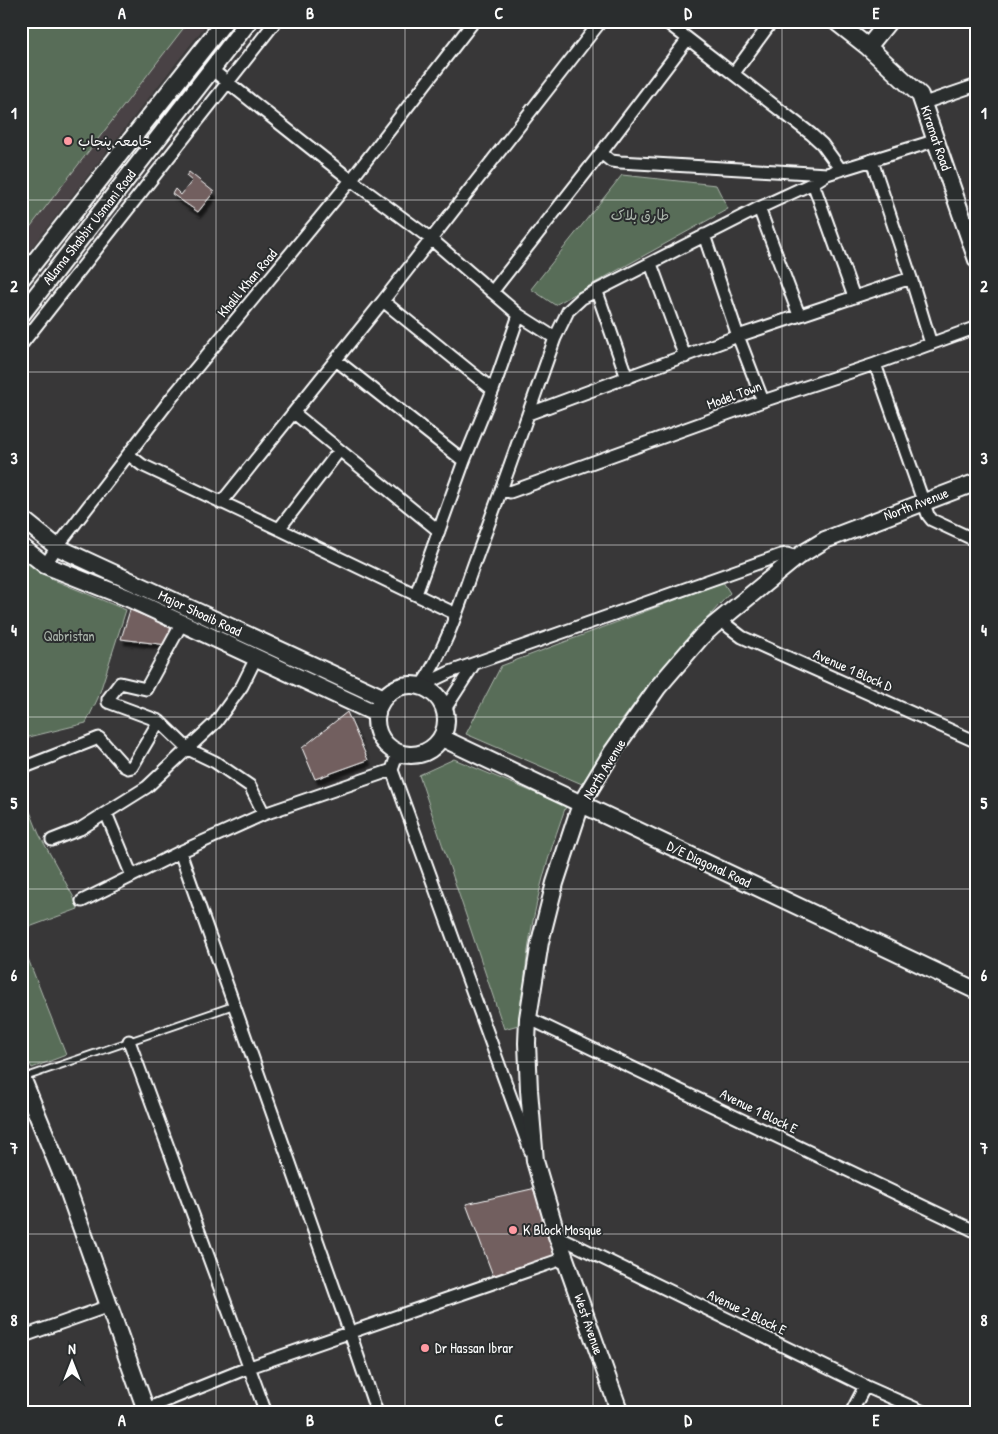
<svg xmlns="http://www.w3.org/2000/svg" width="998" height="1434" viewBox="0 0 998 1434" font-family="'Patrick Hand','Playpen Sans Arabic',sans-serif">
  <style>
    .built { fill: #494344 }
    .green { fill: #586d58; stroke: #acb6ac }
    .building { fill: #725f5f; stroke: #fff; filter: url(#shadow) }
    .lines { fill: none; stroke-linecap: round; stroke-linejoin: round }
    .lane-casing { stroke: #fff; stroke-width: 9 }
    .street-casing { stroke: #fff; stroke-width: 15 }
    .secondary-casing { stroke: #fff; stroke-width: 20 }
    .lane { stroke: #2a2d2e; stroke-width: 5.5 }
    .street { stroke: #2a2d2e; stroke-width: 11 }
    .secondary { stroke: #2a2d2e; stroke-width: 16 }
    .grid { fill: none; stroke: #fff; stroke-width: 1; stroke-opacity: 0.55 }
    .poi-dot { fill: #ff9aa2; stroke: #2a2d2e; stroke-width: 2 }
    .labels { text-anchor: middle; stroke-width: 4; stroke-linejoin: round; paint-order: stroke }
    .street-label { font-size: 14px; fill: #fff; stroke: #2a2d2e }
    .poi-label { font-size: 14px; fill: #fff; stroke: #2a2d2e; text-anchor: start }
    .park-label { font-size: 14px; fill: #acb6ac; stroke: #2a2d2e }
    .neatline { fill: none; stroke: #fff; stroke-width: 2 }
    .grid-label { font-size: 16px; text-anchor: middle; font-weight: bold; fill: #fff }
  </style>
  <defs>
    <filter id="shadow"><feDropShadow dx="3" dy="5.5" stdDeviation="1" flood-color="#0009"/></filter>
  </defs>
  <rect width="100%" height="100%" fill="#383738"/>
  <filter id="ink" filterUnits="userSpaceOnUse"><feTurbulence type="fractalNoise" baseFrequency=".02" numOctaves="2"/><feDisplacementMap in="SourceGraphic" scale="10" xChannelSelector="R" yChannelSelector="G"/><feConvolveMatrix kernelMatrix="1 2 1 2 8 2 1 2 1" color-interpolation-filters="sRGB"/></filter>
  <g filter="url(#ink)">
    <path class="built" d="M21 21H209L21 261Z"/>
    <path class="green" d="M21 21H189L21 239Z
      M622 175 716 185 728 209 555 305 531 289Z
      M21 558 54 580 126 610 98 698 86 723 21 739Z
      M723 582 730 593 655 676 623 719 582 784 466 734 501 666Z
      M454 759 566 806C539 880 524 944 522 1024L504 1029 419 775Z
      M21 789 39 834 73 896 78 909 21 930Z
      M21 941 66 1055 32 1068 21 1049Z"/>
    <path class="building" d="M189 172 214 192 198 212 172 194 175 189 181 195 192 181 186 176Z
      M130 610 174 628 167 645 121 639Z
      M347 712 368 760 315 779 302 748Z
      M536 1188 561 1256 494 1278 466 1204Z"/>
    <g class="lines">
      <defs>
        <path id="lane" d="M23 1078 235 1005"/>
        <path id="street" d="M665 21 811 134 822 144 841 170
          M211 69 351 180 431 239 519 315 555 338C528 414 502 489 474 564 459 606 446 649 421 686
          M734 73 772 21
          M924 103 977 85
          M601 153 611 161 620 162 827 174
          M872 161 911 278 931 344
          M813 183 854 297
          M759 208 799 315
          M704 235 738 336 763 401
          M651 264 685 357
          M492 292 601 153 687 40
          M597 292 627 378
          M383 301 601 21
          M555 338 568 311 582 298 759 208 813 183 827 174 937 140
          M21 345 276 21
          M336 360 464 461
          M875 364 928 515 932 520 977 541
          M294 413 439 531
          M528 414 738 336 911 278
          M129 455 142 465 279 529 456 614
          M502 490 510 492 763 401 875 364 977 327
          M221 503 383 301 493 390
          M279 529 339 451
          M45 565 57 547 173 396 351 180 474 21
          M416 594 464 461 493 390 519 315
          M720 620 742 637 977 742
          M182 623 146 689 120 683 108 699V702L159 721 188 749 215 762 250 786 264 814
          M423 685 450 672 781 555 787 554 797 557
          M445 709 474 664
          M30 765 99 738 124 766 128 768 132 767 159 721
          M392 770 530 1150
          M106 813 132 876
          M52 840 80 829 147 787 216 722 242 686 256 658
          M82 901 180 852
          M528 1018 977 1232
          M129 1041 266 1413
          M557 1236 865 1386 926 1413
          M21 1337 109 1306
          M146 1409 250 1367 565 1258
          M377 1413 350 1333 180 852 264 814 392 770 398 752
          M851 1413 865 1386"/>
        <path id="secondary" d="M835 21 868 47 920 95 977 260
          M868 47 889 21
          M21 279 225 21
          M21 315 249 21
          M21 518 57 547 384 698
          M21 546 45 565 128 598 377 714
          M376 720a35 35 0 1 1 70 0a35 35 0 1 1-70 0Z
          M442 738 977 991
          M21 1075 68 1190 147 1413
          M620 1413 557 1236 535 1161 529 1090 527 1043 528 1018 540 942 555 883 581 804 613 751 658 687 701 637 713 626 797 557 825 540 977 482"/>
      </defs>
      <use href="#lane" class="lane-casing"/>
      <use href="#street" class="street-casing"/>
      <use href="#secondary" class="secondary-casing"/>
      <use href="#lane" class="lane"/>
      <use href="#street" class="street"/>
      <use href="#secondary" class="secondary"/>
    </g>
  </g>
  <path class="grid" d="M216 21V1413M405 21V1413M593 21V1413M782 21V1413M21 200H977M21 372H977M21 545H977M21 717H977M21 889H977M21 1062H977M21 1234H977"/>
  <g class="poi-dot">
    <circle cx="68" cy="141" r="5"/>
    <circle cx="513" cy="1230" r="5"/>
    <circle cx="425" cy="1348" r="5"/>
  </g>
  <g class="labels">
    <g class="street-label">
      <text transform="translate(936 138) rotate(71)" y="5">Kiramat Road</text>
      <text transform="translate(89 227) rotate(-52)" y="5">Allama Shabbir Usmani Road</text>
      <text transform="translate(247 283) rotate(-50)" y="5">Khalil Khan Road</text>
      <text transform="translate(734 395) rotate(-20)" y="5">Model Town</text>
      <text transform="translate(916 504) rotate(-21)" y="5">North Avenue</text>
      <text transform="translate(200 613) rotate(25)" y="5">Major Shoaib Road</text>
      <text transform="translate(853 670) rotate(24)" y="5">Avenue 1 Block D</text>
      <text transform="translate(604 769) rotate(-58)" y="5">North Avenue</text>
      <text transform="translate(709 864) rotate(25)" y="5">D/E Diagonal Road</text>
      <text transform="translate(759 1111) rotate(26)" y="5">Avenue 1 Block E</text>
      <text transform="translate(747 1312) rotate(26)" y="5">Avenue 2 Block E</text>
      <text transform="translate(589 1324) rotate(71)" y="5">West Avenue</text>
    </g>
    <g class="poi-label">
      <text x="78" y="146">جامعہ پنجاب</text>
      <text x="523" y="1235">K Block Mosque</text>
      <text x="435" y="1353">Dr Hassan Ibrar</text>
    </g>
    <g class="park-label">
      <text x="640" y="220">طارق بلاک</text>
      <text x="69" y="641">Qabristan</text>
    </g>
  </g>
  <rect width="998" height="1434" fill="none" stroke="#2a2d2e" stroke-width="55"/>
  <g transform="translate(72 1362)" stroke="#2a2d2e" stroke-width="4" paint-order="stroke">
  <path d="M0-4L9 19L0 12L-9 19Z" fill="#ffffff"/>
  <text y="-8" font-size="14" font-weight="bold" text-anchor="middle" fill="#ffffff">N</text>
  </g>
  <rect x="28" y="28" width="942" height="1378" class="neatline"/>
  <g class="grid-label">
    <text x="122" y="19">A</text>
    <text x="310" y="19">B</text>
    <text x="499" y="19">C</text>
    <text x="688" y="19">D</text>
    <text x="876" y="19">E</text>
    <text x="14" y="119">1</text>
    <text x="984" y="119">1</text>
    <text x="14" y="292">2</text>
    <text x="984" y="292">2</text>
    <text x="14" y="464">3</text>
    <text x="984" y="464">3</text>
    <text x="14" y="636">4</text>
    <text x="984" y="636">4</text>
    <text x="14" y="809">5</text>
    <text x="984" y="809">5</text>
    <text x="14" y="981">6</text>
    <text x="984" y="981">6</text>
    <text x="14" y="1154">7</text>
    <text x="984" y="1154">7</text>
    <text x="14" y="1326">8</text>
    <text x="984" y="1326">8</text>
    <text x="122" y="1426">A</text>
    <text x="310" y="1426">B</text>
    <text x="499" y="1426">C</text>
    <text x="688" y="1426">D</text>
    <text x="876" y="1426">E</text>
  </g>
</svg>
